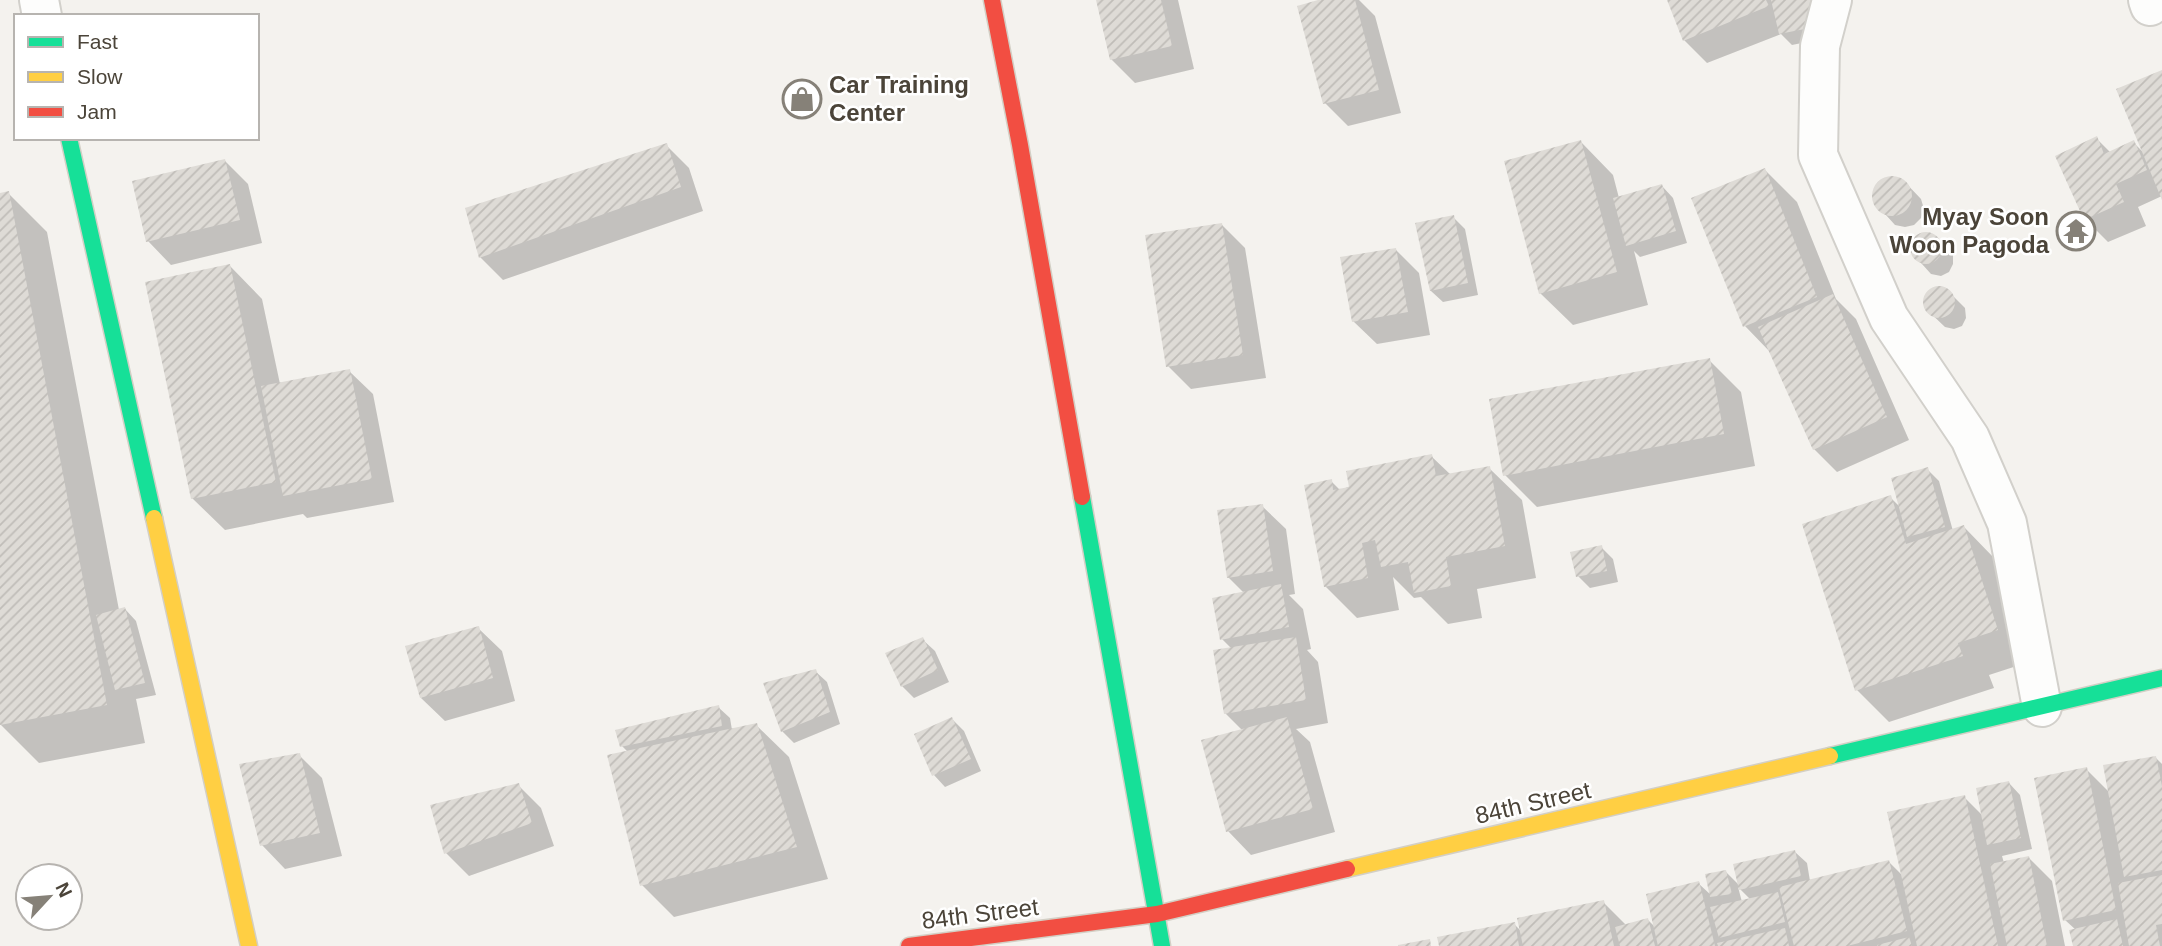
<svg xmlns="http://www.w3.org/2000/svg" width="2162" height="946" viewBox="0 0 2162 946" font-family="Helvetica,sans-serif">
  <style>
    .shadow { fill: #0003; fill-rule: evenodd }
    .building { fill: url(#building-hatch) }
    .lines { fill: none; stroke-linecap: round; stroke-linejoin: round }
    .street-casing { stroke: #d2d0cb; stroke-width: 42 }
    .fast-casing { stroke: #d3cfc5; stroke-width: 19 }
    .slow-casing { stroke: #d3cfc5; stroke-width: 19 }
    .jam-casing { stroke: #d3cfc5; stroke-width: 19 }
    .street { stroke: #fdfdfc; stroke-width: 38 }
    .fast { stroke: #16e098; stroke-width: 16 }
    .slow { stroke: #ffcf43; stroke-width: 16 }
    .jam { stroke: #f24e42; stroke-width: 16 }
    .labels { text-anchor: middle; stroke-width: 5; stroke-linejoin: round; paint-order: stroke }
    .poi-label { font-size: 24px; font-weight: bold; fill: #4b4439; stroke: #fff; text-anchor: start }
    .street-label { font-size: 24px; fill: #4b4439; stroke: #fff }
  </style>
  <defs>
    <pattern id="building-hatch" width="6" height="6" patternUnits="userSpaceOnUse" patternTransform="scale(1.75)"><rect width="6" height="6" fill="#dedbd6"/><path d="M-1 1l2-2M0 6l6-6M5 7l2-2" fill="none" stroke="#c0bdb8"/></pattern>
  </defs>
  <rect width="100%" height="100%" fill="#f4f2ee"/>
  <path class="shadow" d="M1098 0H1178L1194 69 1135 83 1111 59Z
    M1325 0H1359L1375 16 1401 113 1348 126 1325 103Z
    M1669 0H1823L1831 37 1792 45 1781 34 1707 63 1684 40Z
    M2162 72V196L2138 207 2146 226 2108 242 2085 219 2096 138 2111 153 2133 142 2145 154Z
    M1581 142 1613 175 1619 198 1662 186 1673 198 1687 243 1640 257 1634 251 1648 305 1573 325 1540 293Z
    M666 145 689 168 703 211 503 280 480 257Z
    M225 161 248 184 262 243 171 265 148 241Z
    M1765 170 1797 202 1836 299 1856 319 1909 440 1837 472 1814 449 1772 354 1745 326 1693 199Z
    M1892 177 1902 179 1921 199 1924 209 1921 218 1914 225 1905 227 1895 225 1876 204 1873 196 1876 186 1882 179Z
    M8 193 47 232 119 610 125 609 136 621 156 695 136 699 145 743 39 763 0 724V195Z
    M1453 217 1465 229 1478 295 1443 302 1431 291Z
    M1222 225 1245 248 1266 378 1191 389 1168 366Z
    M1924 233 1934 235 1953 255V264L1949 272 1941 276 1931 274 1913 254 1912 246 1917 237Z
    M1396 250 1419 273 1430 335 1377 344 1353 321Z
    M230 266 262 299 280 384 349 371 373 394 394 502 307 518 303 514 225 530 192 498Z
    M1937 287 1946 289 1965 308 1966 318 1962 326 1954 329 1945 327 1925 308 1924 299 1929 291Z
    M1709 360 1741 392 1755 466 1537 507 1505 475Z
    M1431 456 1451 475 1489 468 1522 500 1536 578 1477 589 1482 618 1448 624 1421 597 1414 598 1393 577 1399 610 1357 618 1325 586 1331 481 1340 490Z
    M1927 469 1939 481 1953 531 1964 527 1996 560 2029 662 1989 675 1994 688 1889 722 1857 690 1890 497 1901 508Z
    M1262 506 1286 529 1295 594 1289 595 1303 609 1311 649 1307 650 1318 662 1328 723 1296 729 1310 742 1335 832 1251 855 1228 831 1243 731 1225 713 1232 649 1222 639 1244 593 1228 577Z
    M1601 547 1613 559 1618 582 1590 588 1578 576Z
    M478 628 502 651 515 701 445 721 421 698Z
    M923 640 935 651 949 682 914 698 902 686Z
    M815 671 827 682 840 724 794 743 782 731Z
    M718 707 730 718 732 730 756 725 789 757 828 879 674 917 642 885 628 752 622 746Z
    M952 719 964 731 981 771 945 787 934 775Z
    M299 755 322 778 342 856 285 869 262 845Z
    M2156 758 2162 764V946H2075L2076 930 2065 920 2086 769 2110 793Z
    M2009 783 2020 795 2032 849 2002 856 2004 863 2029 858 2052 881 2065 946H1440L1514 924 1522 932 1603 902 1626 925 1648 920 1656 928 1698 883 1711 895 1726 872 1740 886 1795 852 1807 863 1810 881 1889 862 1903 876 1964 797 1983 816ZM1738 887 1751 900 1742 902Z
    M518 785 541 808 554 846 469 876 446 853Z"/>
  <path class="building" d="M1096 0H1161L1172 46 1110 60Z
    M1318 0H1355L1379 90 1323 104 1297 6Z
    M1667 0H1766L1769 6 1683 41Z
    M1771 0H1814L1820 26 1779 34Z
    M2162 70V200L2116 89Z
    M2097 136 2104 154 2134 140 2147 170 2116 184 2124 202 2084 220 2055 156Z
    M1581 140 1617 272 1539 294 1504 161Z
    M667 143 681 187 479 258 465 208Z
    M225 159 240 220 146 242 132 181Z
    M1765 168 1817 297 1743 327 1691 198Z
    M1872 196a20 20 0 1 1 40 0a20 20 0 1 1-40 0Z
    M1662 184 1676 231 1626 246 1613 198Z
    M9 191 107 705 0 725V193Z
    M1454 215 1468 283 1430 291 1415 223Z
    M1222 223 1243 355 1166 367 1145 235Z
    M1910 248a16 16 0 1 1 32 0a16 16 0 1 1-32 0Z
    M1396 248 1408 312 1352 322 1340 257Z
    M230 264 276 482 191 499 145 282Z
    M1923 302a16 16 0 1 1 32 0a16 16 0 1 1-32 0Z
    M1833 294 1887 417 1813 450 1758 327Z
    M1710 358 1724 434 1503 476 1489 399Z
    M350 369 372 479 283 496 261 386Z
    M1432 454 1436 476 1490 466 1505 546 1446 557 1451 586 1414 593 1408 562 1381 567 1375 540 1362 543 1368 578 1324 587 1304 485 1332 479 1333 490 1349 487 1346 471Z
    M1928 467 1945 527 1907 537 1891 478Z
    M1891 495 1906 544 1964 525 1998 630 1958 643 1963 656 1855 691 1802 524Z
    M1263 504 1273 571 1227 578 1217 510Z
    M1602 545 1607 571 1576 577 1570 552Z
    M1281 584 1289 627 1220 640 1212 598Z
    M125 607 145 683 115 690 96 615Z
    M479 626 493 678 420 698 405 646Z
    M923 637 938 670 901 687 885 653Z
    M1296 637 1306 700 1224 714 1213 650Z
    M816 669 830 712 781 732 763 683Z
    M719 705 722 726 620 747 615 730Z
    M952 717 971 759 932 776 914 734Z
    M1287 717 1313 809 1226 832 1201 740Z
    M757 723 797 847 640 886 607 755Z
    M300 753 320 833 260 846 239 764Z
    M2156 756 2162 786V870L2124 877 2103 765Z
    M2087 767 2116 910 2063 921 2034 778Z
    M2009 781 2021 838 1987 845 1976 788Z
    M519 783 532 823 444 854 430 805Z
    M1965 795 1998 946H1917L1887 812Z
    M1795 850 1801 876 1739 890 1733 864Z
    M2029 856 2047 946H2007L1990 864Z
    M1889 860 1907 931 1847 946H1794L1779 887Z
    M1726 870 1732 894 1710 897 1705 874Z
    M2162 875V924L2156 925 2160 946H2129L2118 883Z
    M1699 881 1715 946H1658L1646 894Z
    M1778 892 1785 922 1719 938 1710 907Z
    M1604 900 1614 946H1523L1517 918Z
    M1648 918 1655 946H1620L1615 927Z
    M2117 919 2123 946H2073L2069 930Z
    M1515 922 1519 946H1439L1437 937Z
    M1785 928 1789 946H1718L1717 943Z
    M1909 937 1912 946H1877V945Z
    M1430 939 1431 946H1398V945Z"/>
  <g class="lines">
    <defs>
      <path id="street" d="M39 0 42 16
        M1832 0 1820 46 1818 155 1889 318 1970 438 2007 523 2042 707
        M2148 0 2150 6"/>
      <path id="fast" d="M69 138 154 518
        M1082 497 1162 946
        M1830 756 2162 678"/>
      <path id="slow" d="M154 518 249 946
        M1347 869 1830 756"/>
      <path id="jam" d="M992 0 1020 145 1082 497
        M909 946 1157 914 1347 869"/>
    </defs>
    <use href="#street" class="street-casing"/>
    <use href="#fast" class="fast-casing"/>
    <use href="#slow" class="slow-casing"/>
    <use href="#jam" class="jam-casing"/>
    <use href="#street" class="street"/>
    <use href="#fast" class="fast"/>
    <use href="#slow" class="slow"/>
    <use href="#jam" class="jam"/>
  </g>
  <defs>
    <symbol id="shop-ring" viewBox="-11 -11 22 22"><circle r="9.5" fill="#fff" stroke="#868178" stroke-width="1.5"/><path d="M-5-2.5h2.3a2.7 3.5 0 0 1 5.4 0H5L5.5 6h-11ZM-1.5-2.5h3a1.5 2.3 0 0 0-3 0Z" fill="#868178"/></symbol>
    <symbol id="temple-ring" viewBox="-11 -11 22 22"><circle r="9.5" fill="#fff" stroke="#868178" stroke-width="1.5"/><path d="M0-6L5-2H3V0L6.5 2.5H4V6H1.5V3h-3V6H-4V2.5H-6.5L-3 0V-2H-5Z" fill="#868178"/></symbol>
  </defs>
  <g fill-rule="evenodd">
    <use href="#shop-ring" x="780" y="77" width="44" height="44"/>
    <use href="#temple-ring" x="2054" y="209" width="44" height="44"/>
  </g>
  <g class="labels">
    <g class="poi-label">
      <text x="829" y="93">Car Training<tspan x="829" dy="28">Center</tspan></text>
      <text x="2049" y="225" text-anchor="end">Myay Soon<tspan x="2049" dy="28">Woon Pagoda</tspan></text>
    </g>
    <g class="street-label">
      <text transform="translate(1533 803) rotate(-13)" y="8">84th Street</text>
      <text transform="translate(980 914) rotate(-7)" y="8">84th Street</text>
    </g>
  </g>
  <rect x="14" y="14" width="245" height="126" fill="#ffffff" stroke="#b7b4b0" stroke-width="2"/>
  <rect x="28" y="37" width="35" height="10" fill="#16e098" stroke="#b7b4b0" stroke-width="2"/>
  <text x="77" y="49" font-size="21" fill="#4b4439">Fast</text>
  <rect x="28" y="72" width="35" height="10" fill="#ffcf43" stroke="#b7b4b0" stroke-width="2"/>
  <text x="77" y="84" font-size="21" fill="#4b4439">Slow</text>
  <rect x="28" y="107" width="35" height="10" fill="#f24e42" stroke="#b7b4b0" stroke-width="2"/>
  <text x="77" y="119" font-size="21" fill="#4b4439">Jam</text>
  <g transform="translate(49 897) rotate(64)"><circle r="33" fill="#ffffff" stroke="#b7b4b0" stroke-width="2"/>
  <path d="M0-5L12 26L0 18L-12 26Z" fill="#868178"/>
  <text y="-10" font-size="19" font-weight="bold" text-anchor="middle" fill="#4b4439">N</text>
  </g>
</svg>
